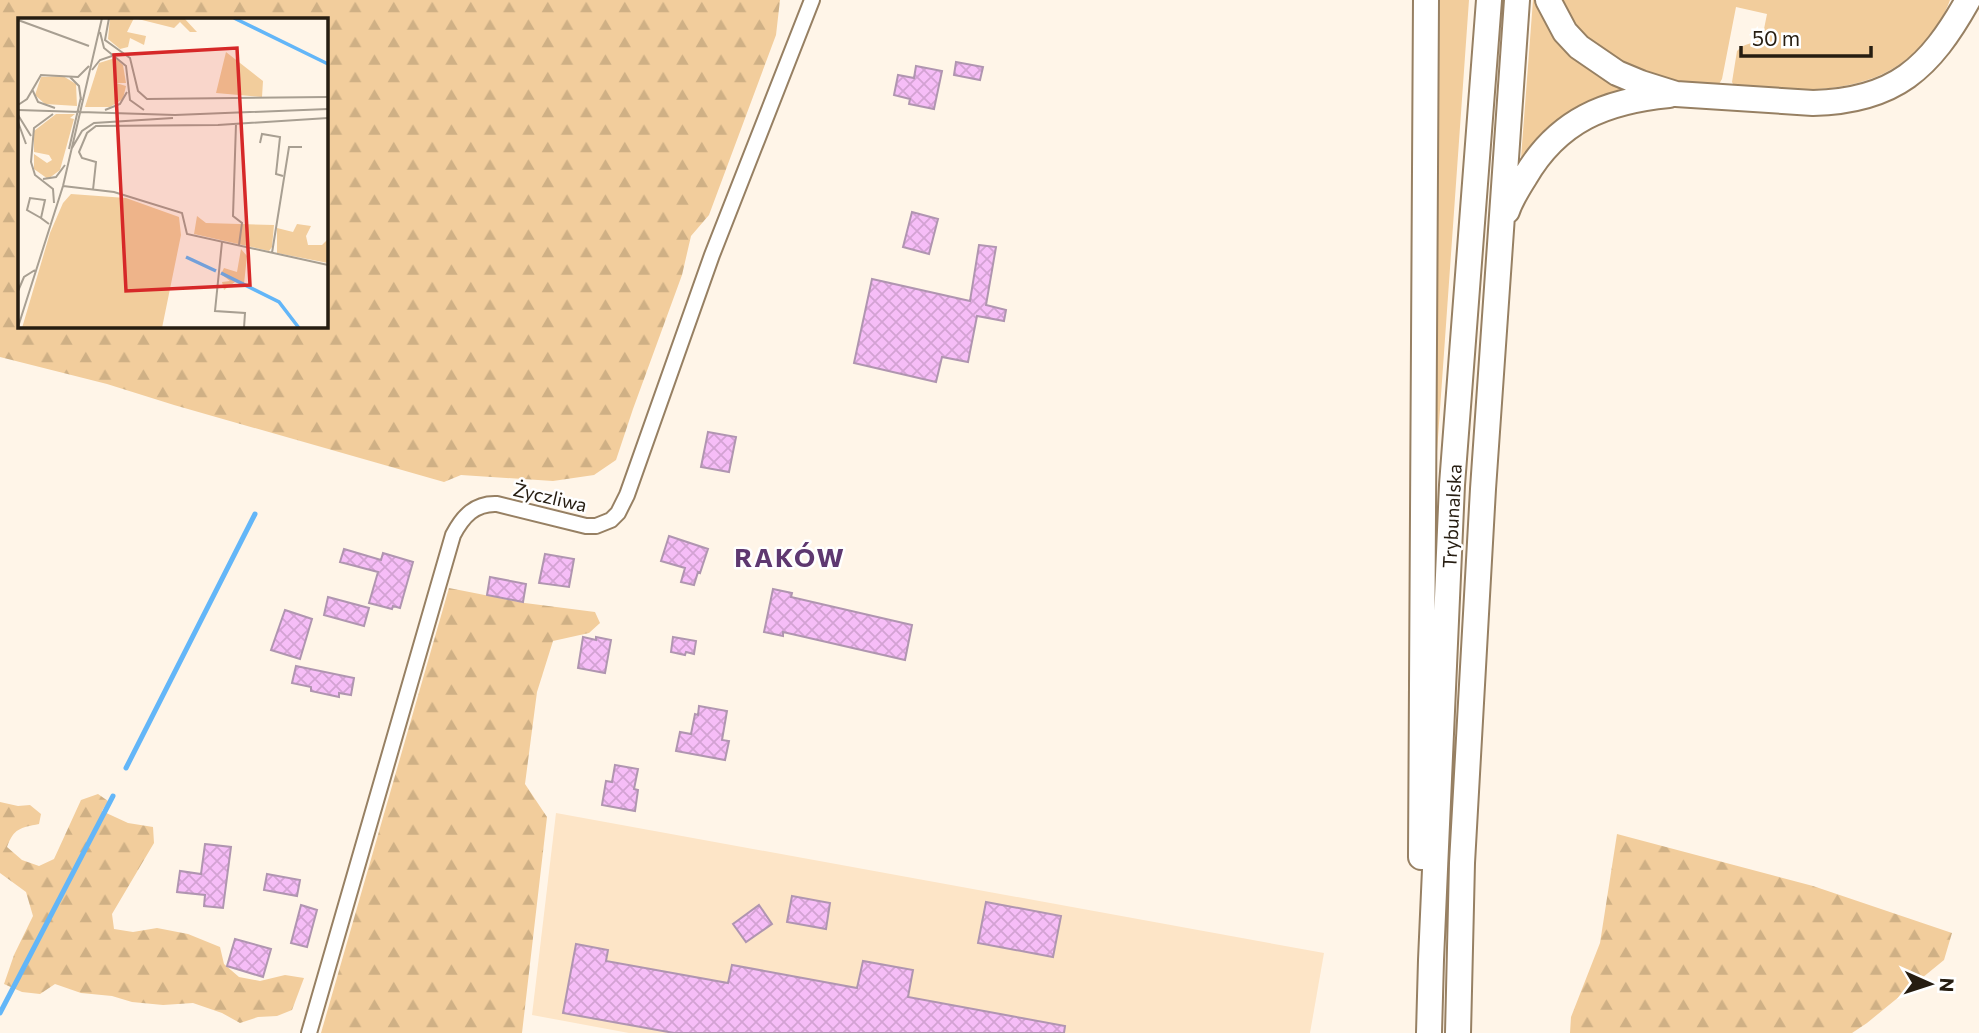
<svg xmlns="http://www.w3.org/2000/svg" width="1979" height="1033" viewBox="0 0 1979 1033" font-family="Commissioner,sans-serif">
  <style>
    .built { fill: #fde5c7 }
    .grass { fill: #f2cd9c }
    .forest { fill: url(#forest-firs); fill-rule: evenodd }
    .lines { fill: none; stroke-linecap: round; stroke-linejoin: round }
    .stream { stroke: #63b6f8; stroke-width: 5 }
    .building { fill: url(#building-cross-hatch); stroke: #b095b0; stroke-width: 2 }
    .street-casing { stroke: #978063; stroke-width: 18 }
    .highway-casing { stroke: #978063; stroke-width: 28 }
    .street { stroke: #fff; stroke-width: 14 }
    .highway { stroke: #fff; stroke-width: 24 }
    .labels { text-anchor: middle; stroke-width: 5; stroke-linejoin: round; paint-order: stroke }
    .street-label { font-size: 19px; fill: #261d11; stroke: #fff }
    .district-label { font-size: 26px; font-weight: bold; letter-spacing: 2px; fill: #5e3870; stroke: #fff }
    .inset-river { fill: none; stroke: #63b6f8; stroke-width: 3.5 }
    .inset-road { fill: none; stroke: #a89f92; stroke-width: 2 }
    .view { fill: #d62828; fill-opacity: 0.15; stroke: #d62828; stroke-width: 3.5 }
    .inset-edge { fill: none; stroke: #261d11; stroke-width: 3.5 }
  </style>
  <defs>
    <pattern id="forest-firs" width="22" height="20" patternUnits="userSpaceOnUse" patternTransform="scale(1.75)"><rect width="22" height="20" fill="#f2cd9c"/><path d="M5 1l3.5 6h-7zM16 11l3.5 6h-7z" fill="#cfb085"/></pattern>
    <pattern id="building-cross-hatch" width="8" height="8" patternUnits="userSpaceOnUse" patternTransform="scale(1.75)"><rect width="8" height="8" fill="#f6bdf7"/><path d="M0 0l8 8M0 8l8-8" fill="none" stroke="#d3a2d3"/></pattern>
  </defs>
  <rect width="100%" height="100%" fill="#fff5e8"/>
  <path class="built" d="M556 813 1324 953 1310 1033H629L532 1015Z"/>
  <path class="grass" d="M1436 0H1469L1434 494Z
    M1533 0H1537L1580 62 1597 76 1621 87V91C1601 95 1577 105 1561 119 1547 130 1536 148 1525 161L1521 158Z
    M1559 0H1950C1945 15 1935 29 1925 41 1877 99 1801 91 1734 86L1732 82 1737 51C1744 43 1752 44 1762 39L1767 14 1736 7 1722 79 1719 84 1715 86 1667 80 1609 58 1577 29Z"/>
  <path class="forest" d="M0 0H780L776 35 709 215 691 236 682 275 633 409 616 460 594 475 553 481 461 475 444 482 174 405 107 384 0 357ZM19 19H326V326H19Z
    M449 588 525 603 595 612 600 623 589 633 553 641 537 692 525 784 547 817 522 1033H321Z
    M98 794 108 801 102 811 128 823 153 827 154 843 112 914 114 929 133 932 157 928 188 934 220 947 224 964 239 977 260 981 285 975 304 978 292 1010 277 1016 258 1017 240 1023 222 1013 193 1003 163 1005 132 1002 112 996 81 993 55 984 40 994 22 992 4 984 14 955 33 916 26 892 0 873V802L18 806 30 805 41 814 39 824C20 828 14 828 7 847L22 860 39 866 54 859 81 800Z
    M1617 834 1813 886 1952 933 1944 960 1867 1023 1852 1033H1570L1571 1017 1600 943Z"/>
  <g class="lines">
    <path class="stream" d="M126 768 255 514
      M0 1013 113 796"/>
  </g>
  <path class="building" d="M956 62 983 67 980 80 954 75Z
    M916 66 942 71 934 109 909 104 910 99 894 95 898 75 914 78Z
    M912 212 938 219 929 254 903 247Z
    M979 245 996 247 986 305 1006 310 1004 321 977 316 968 362 942 357 936 382 854 363 872 279 970 301Z
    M708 432 736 437 729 472 701 467Z
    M669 536 708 549 700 573 698 572 694 585 681 582 685 568 661 561Z
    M344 549 381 560 383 553 413 562 400 608 393 606 392 609 369 603 378 572 340 562Z
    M545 554 574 559 569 587 539 583Z
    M490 577 526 584 523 602 487 595Z
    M773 589 792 593 791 597 912 625 905 660 783 632V636L764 632Z
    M328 597 369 608 364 626 324 615Z
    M285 610 312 619 300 659 271 650Z
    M583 637 596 640V637L611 640 605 673 578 668Z
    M673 637 696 641 694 654 686 652 685 655 671 652Z
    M296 666 354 678 351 695 339 693V697L311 691V687L292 683Z
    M699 706 727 711 722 740 729 741 725 760 676 751 680 732 691 734 695 714 698 715Z
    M615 765 638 769 634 789 638 790 635 811 602 805 606 781 612 782Z
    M205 844 231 847 223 908 204 906 205 895 177 892 180 871 201 874Z
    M267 874 300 880 297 896 264 890Z
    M792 896 830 903 826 929 787 922Z
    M986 902 1061 916 1053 957 978 943Z
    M301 905 317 910 307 947 291 943Z
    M759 905 772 924 746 942 733 924Z
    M235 939 271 949 263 977 227 966Z
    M576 944 608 950 606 961 728 983 732 965 857 988 863 961 913 970 908 997 1065 1026 1064 1033H674L563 1013Z"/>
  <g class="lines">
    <defs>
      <path id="street" d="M309 1033 453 535C463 516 475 503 497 504L586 526H596L611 520 618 513 627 495 712 255 812 0"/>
      <path id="highway" d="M1548 0 1565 32 1579 47 1617 73 1641 83 1676 94 1813 103C1895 101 1930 68 1968 0
        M1507 211C1511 199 1518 188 1525 177 1558 120 1606 101 1669 95
        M1421 857 1426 0
        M1429 1033 1431 960 1452 485 1489 0
        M1458 1033 1462 863 1483 489 1517 0"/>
    </defs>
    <use href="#street" class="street-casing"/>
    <use href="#highway" class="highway-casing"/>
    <use href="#street" class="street"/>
    <use href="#highway" class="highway"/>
  </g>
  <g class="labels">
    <g class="street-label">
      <text transform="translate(550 497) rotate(13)" y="7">Życzliwa</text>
      <text transform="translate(1452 516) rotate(-87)" y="7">Trybunalska</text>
    </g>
    <g class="district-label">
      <text x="790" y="567">RAKÓW</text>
    </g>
  </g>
  <g transform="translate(18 18)">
    <rect width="310" height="310" fill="#fff5e8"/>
    <path d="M97 40 105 47 108 65H98L108 68 105 81 92 89H67L81 45ZM45 58 58 66 59 88 27 86 17 77 23 59ZM38 96H57L52 100 56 101 42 152 30 161 16 151V136L29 145 34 142 31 137 16 134V113Z" fill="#f2cd9c"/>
    <path d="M92 0H166L179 14H172L162 4 156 10 116 0 109 14 128 18 126 27 112 20 110 29 102 31 90 21ZM208 34 245 63 244 79 198 75ZM53 176 108 180 161 199 163 217 144 310H4L32 215 45 185ZM179 198 188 205 256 207 254 229 251 233 176 216ZM279 206 293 208 288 218 290 227H304L310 221V245L259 235V210L275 214ZM223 231 229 238 226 266 217 264 206 272 204 264 212 263 203 256 206 250 219 254Z" fill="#f2cd9c"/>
    <path class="inset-river" d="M216 0 310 46M168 239 198 253M203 255 261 284 281 310"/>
    <path class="inset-road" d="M91 0 87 22 112 40 120 73 129 81 310 79M0 2 71 28M82 14 86 30 108 48 112 82 126 92M74 52 82 42 94 38M52 59 61 68 63 82M14 71 20 84 37 90M0 87 9 81 23 57 60 59 71 48M0 92 157 97 310 91M87 92 102 86 109 74M35 96 16 110 13 144 17 157 35 171 36 185M0 97 13 118M0 104 8 126M218 106 215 198 224 205 221 227M242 125 244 116 262 119 258 156 265 158M54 130 64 113 76 105 155 100M51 131 63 79M25 161 38 159 47 147M45 168 96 174 164 195 169 216 310 247M75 172 78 144 64 140 61 134 69 115 78 108 200 107 310 100M23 200 9 192 12 180 27 182 23 200 31 206M204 224 197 293 227 295 226 310M254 235 271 129H284M0 273 6 259 17 252M0 309 45 168 84 0"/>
    <path class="view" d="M219 30 232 267 108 273 96 37Z"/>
    <rect width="310" height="310" class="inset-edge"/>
  </g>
  <g transform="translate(1930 984) rotate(93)" stroke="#ffffff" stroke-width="5" paint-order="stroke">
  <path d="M0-5L12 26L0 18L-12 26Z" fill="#261d11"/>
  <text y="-10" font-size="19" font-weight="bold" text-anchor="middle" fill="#261d11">N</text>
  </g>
  <path d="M1741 46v10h130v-10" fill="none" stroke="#261d11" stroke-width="3.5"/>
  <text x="1752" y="46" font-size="21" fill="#261d11" stroke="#ffffff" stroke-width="5" paint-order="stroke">50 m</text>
</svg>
